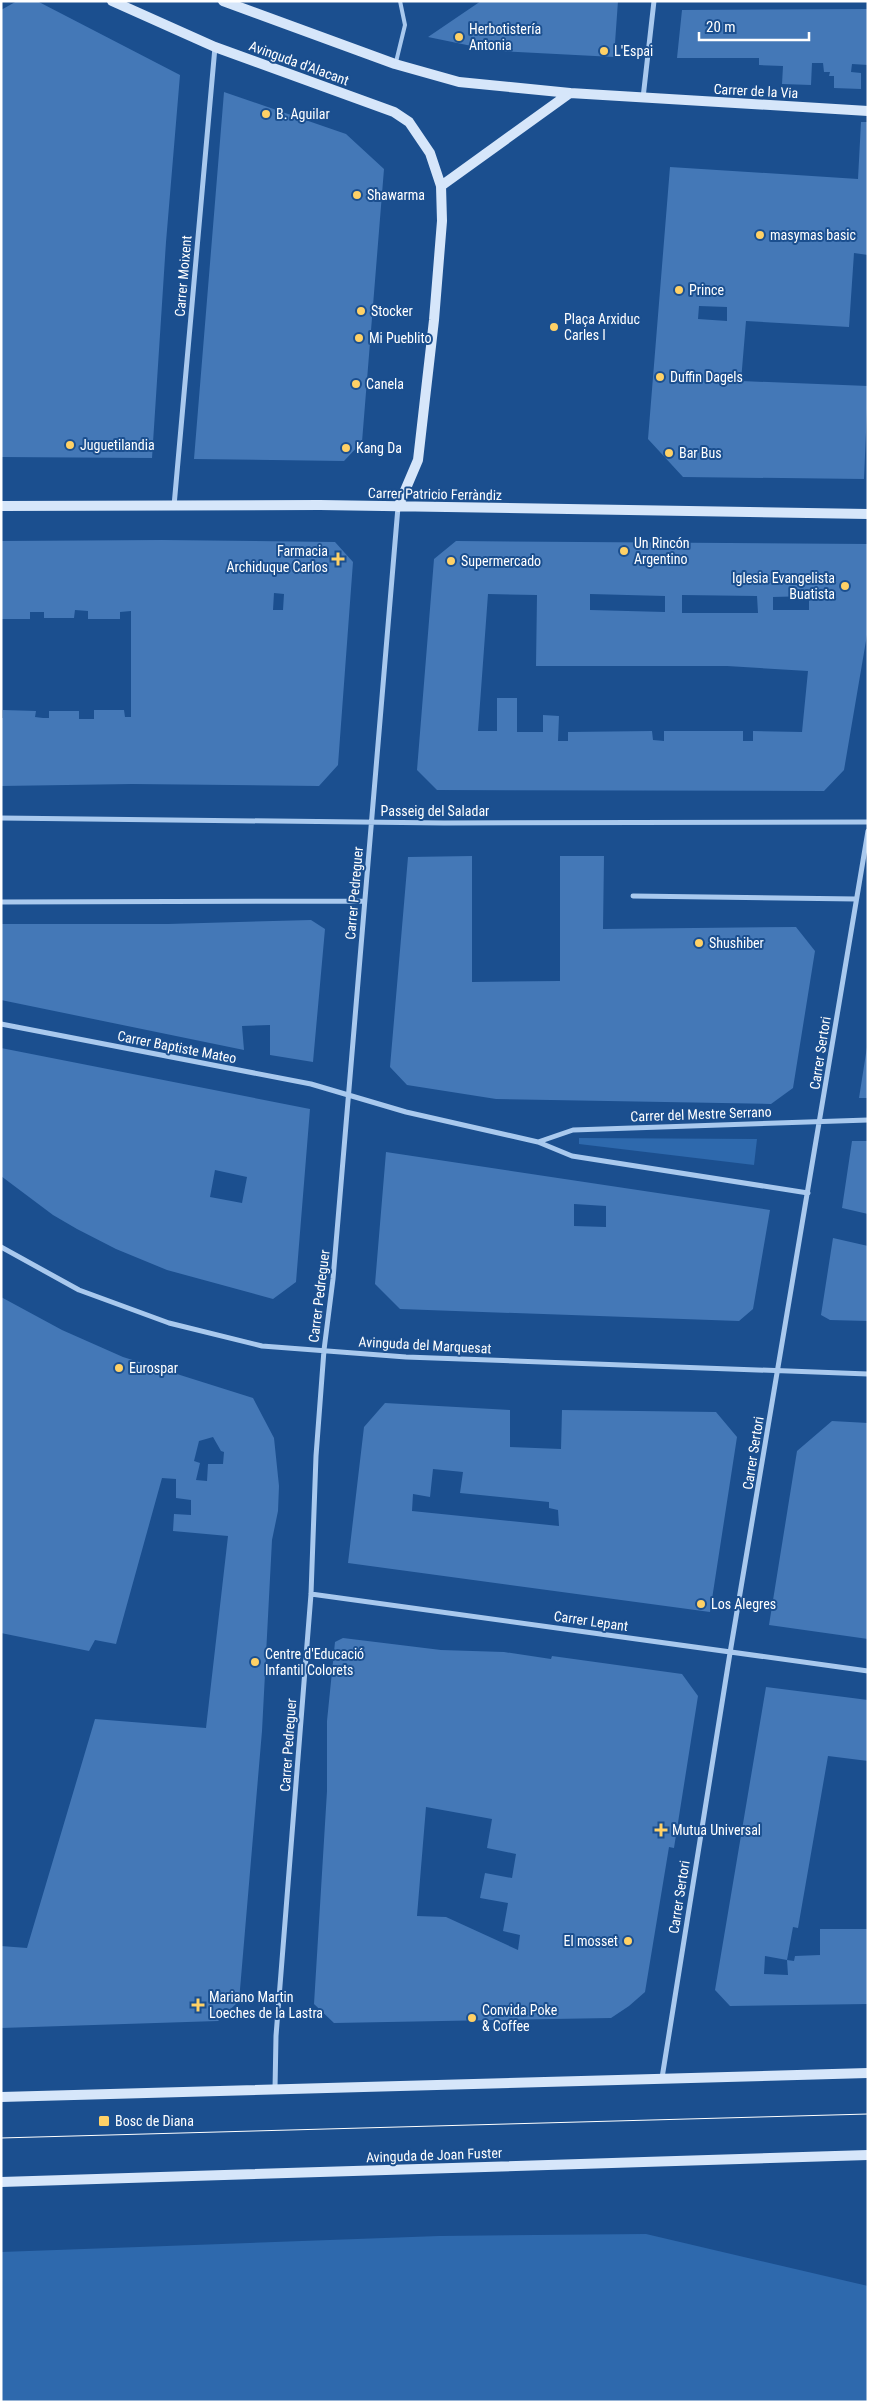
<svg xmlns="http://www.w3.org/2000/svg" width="869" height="2403" viewBox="0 0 869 2403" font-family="'Roboto Condensed',sans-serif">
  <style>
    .green { fill: #2e69ad }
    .building { fill: #4478b7; fill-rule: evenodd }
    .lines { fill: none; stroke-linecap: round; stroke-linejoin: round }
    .lane { stroke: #a9c9ee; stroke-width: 4 }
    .street { stroke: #a9c9ee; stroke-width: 5 }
    .secondary { stroke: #d6e6fa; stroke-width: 10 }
    .tram { stroke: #fff; stroke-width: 1 }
    .poi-dot { fill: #ffd166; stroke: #1b4f8f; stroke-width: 2 }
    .labels { text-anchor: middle; stroke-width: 4; stroke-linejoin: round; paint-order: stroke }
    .poi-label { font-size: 14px; fill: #fff; stroke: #1b4f8f; text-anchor: start }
    .street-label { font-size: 14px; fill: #fff; stroke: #1b4f8f }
  </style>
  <rect width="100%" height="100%" fill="#1b4f8f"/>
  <path class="green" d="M579 1138 757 1139 754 1165 579 1144Z
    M646 2234 868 2286V2402H1V2252L439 2236Z"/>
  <path class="building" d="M17 1H37L180 75 166 242 152 458 1 457V10Z
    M481 1H618L614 57 496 51 428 37Z
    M868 9V65L852 64 851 72 861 73V89L834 88V76H829L830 72H824L823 63H812L811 85 782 84 783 66 759 65V58H677L682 10Z
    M224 92 346 134 384 169 362 442 344 461 194 459Z
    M861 122H868V255L854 253 849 327 746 321 741 381 868 386 864 479 683 477 648 439 670 167 858 179ZM699 306 727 307V321L698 319Z
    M162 540 335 542 353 562 338 765 319 786 132 784 1 786V718H3V710L36 711 35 717 43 718H49V711H79V719H94V710H124L125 717H131V611L120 612V619H88V611L75 610 74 618H44V612H30V619H1V541ZM274 593 284 594 283 610H273Z
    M456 541 868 544V629L844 770 824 791 437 790 417 770 434 559ZM488 594 537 595 536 666H727L808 671 802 732 753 731V741H743V731H664V741L653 740 652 731 568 732V741H558L559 716 543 715V732H517V698H497V731H478ZM590 594 665 596V612L590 610ZM682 595 757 596 758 613H682ZM809 596V610H773V597Z
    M472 856V982L560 981V856H604L603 929 796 927 815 951 793 1088 771 1104 496 1099 407 1085 390 1067 408 857Z
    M311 920 325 929 313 1062 270 1055V1025L242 1026 244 1050 1 1000V924H168Z
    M867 1047 868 1098H859Z
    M1 1048 310 1109 296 1282 273 1299 167 1270 116 1249 77 1229 53 1215 1 1176ZM215 1170 247 1177 242 1203 210 1197Z
    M852 1141H868V1214L842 1208Z
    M386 1152 770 1210 753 1309 739 1321 400 1309 375 1284ZM574 1204 606 1206V1227L574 1226Z
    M833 1238 868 1246V1321L830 1320 821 1315Z
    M1 1297 62 1330 123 1357 253 1398 274 1438 279 1486 278 1511 272 1540 262 1731 239 2001 218 2021 1 2028V1946L27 1948 95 1719 206 1728 228 1536 173 1531 174 1514 191 1515V1500L176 1498V1479L162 1478 116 1644 95 1640 89 1651 1 1633ZM213 1437 221 1451 224 1452 223 1464H208L207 1481 196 1480 200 1463 194 1461 199 1441Z
    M385 1403 510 1410V1447L561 1449 562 1410 716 1412 737 1437 710 1612 348 1563 364 1427ZM433 1469 463 1472 460 1493 549 1502V1508L558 1510 559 1526 412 1511 413 1494 430 1497Z
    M832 1421 868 1423V1639L769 1625 797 1451Z
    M343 1638 441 1650 504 1652 551 1659 552 1656 682 1674 698 1696 674 1848 669 1847 645 1992 629 2006 611 2018 334 2023 314 2004 327 1791V1721L335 1642ZM426 1807 492 1819 487 1848 516 1854 512 1878 485 1873 480 1898 508 1903 503 1931 520 1935 518 1950 446 1917 417 1916Z
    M766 1687 868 1700V1761L828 1756 798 1928 793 1927 787 1960 765 1956 764 1974 788 1975 787 1960 794 1961 795 1956 820 1955V1929H868V2004L730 2006 715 1990Z"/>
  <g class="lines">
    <path class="lane" d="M396 62 405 25 400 1"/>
    <path class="street" d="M643 98 654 1
      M174 506 215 47
      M1 818 444 823 868 822
      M633 896 856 899
      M1 902 364 901
      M1 1024 311 1084 406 1112 538 1142 572 1156 808 1193
      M538 1142 573 1130 868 1120
      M1 1247 79 1290 169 1323 262 1346 406 1357 868 1374
      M311 1594 868 1671
      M662 2078 730 1653 868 831
      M275 2089 276 2036 311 1594 316 1456 324 1350 333 1279 398 507"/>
    <path class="secondary" d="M112 1 215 47 394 112 409 122 430 153 441 186 442 221 434 320 418 460 398 507
      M223 1 395 64 459 82 570 93 868 111
      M441 186 570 93
      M1 506 320 505 868 514
      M1 2097 868 2073
      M1 2182 868 2155"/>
    <path class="tram" d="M1 2138 868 2114"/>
  </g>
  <g class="poi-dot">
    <circle cx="459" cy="37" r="5"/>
    <circle cx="604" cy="51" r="5"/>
    <circle cx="266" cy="114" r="5"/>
    <circle cx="357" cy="195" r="5"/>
    <circle cx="760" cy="235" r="5"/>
    <circle cx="679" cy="290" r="5"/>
    <circle cx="361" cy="311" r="5"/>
    <circle cx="554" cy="327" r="5"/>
    <circle cx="359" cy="338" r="5"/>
    <circle cx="660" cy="377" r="5"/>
    <circle cx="356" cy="384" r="5"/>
    <circle cx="70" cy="445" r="5"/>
    <circle cx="346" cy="448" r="5"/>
    <circle cx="669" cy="453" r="5"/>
    <circle cx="624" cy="551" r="5"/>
    <path d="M335.5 551.5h5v5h5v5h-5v5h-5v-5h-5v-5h5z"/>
    <circle cx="451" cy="561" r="5"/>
    <circle cx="845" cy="586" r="5"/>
    <circle cx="699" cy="943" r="5"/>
    <circle cx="119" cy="1368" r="5"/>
    <circle cx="701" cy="1604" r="5"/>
    <circle cx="255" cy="1662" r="5"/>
    <path d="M658.5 1822.5h5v5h5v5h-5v5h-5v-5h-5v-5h5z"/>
    <circle cx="628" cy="1941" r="5"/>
    <path d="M195.5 1997.5h5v5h5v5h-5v5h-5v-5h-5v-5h5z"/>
    <circle cx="472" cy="2018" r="5"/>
    <rect x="98" y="2115" width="12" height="12" rx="2.5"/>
  </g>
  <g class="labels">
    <g class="poi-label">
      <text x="469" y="34">Herbotistería<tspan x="469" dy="16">Antonia</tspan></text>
      <text x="614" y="56">L'Espai</text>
      <text x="276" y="119">B. Aguilar</text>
      <text x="367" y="200">Shawarma</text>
      <text x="770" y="240">masymas basic</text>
      <text x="689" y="295">Prince</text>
      <text x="371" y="316">Stocker</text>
      <text x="564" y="324">Plaça Arxiduc<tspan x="564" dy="16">Carles I</tspan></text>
      <text x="369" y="343">Mi Pueblito</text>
      <text x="670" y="382">Duffin Dagels</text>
      <text x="366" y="389">Canela</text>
      <text x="80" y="450">Juguetilandia</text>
      <text x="356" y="453">Kang Da</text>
      <text x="679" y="458">Bar Bus</text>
      <text x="634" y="548">Un Rincón<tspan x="634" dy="16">Argentino</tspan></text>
      <text x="328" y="556" text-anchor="end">Farmacia<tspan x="328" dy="16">Archiduque Carlos</tspan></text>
      <text x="461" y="566">Supermercado</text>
      <text x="835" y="583" text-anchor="end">Iglesia Evangelista<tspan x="835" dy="16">Buatista</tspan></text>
      <text x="709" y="948">Shushiber</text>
      <text x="129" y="1373">Eurospar</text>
      <text x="711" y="1609">Los Alegres</text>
      <text x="265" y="1659">Centre d'Educació<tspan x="265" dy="16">Infantil Colorets</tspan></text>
      <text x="672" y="1835">Mutua Universal</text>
      <text x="618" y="1946" text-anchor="end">El mosset</text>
      <text x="209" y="2002">Mariano Martin<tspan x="209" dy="16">Loeches de la Lastra</tspan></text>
      <text x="482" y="2015">Convida Poke<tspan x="482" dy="16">&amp; Coffee</tspan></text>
      <text x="115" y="2126">Bosc de Diana</text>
    </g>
    <g class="street-label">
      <text transform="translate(299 63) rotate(20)" y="5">Avinguda d'Alacant</text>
      <text transform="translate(756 91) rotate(3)" y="5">Carrer de la Via</text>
      <text transform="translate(183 276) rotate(-85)" y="5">Carrer Moixent</text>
      <text transform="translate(435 494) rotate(1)" y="5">Carrer Patricio Ferràndiz</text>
      <text x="435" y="816">Passeig del Saladar</text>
      <text transform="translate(354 893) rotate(-85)" y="5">Carrer Pedreguer</text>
      <text transform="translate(177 1047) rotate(11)" y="5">Carrer Baptiste Mateo</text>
      <text transform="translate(820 1053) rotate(-81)" y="5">Carrer Sertori</text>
      <text transform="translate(701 1114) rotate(-2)" y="5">Carrer del Mestre Serrano</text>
      <text transform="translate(319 1296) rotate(-83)" y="5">Carrer Pedreguer</text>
      <text transform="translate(425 1345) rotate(3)" y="5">Avinguda del Marquesat</text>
      <text transform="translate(753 1453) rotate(-81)" y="5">Carrer Sertori</text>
      <text transform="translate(591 1621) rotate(8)" y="5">Carrer Lepant</text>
      <text transform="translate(288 1745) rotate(-86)" y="5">Carrer Pedreguer</text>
      <text transform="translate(679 1897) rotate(-81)" y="5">Carrer Sertori</text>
      <text transform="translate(434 2155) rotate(-2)" y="5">Avinguda de Joan Fuster</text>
    </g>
  </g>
  <rect width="869" height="2403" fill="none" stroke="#ffffff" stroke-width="5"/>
  <path d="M699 32v8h110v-8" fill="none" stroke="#ffffff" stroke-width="2.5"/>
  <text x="706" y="32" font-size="15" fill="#ffffff" stroke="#1b4f8f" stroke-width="4" paint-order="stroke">20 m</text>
</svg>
